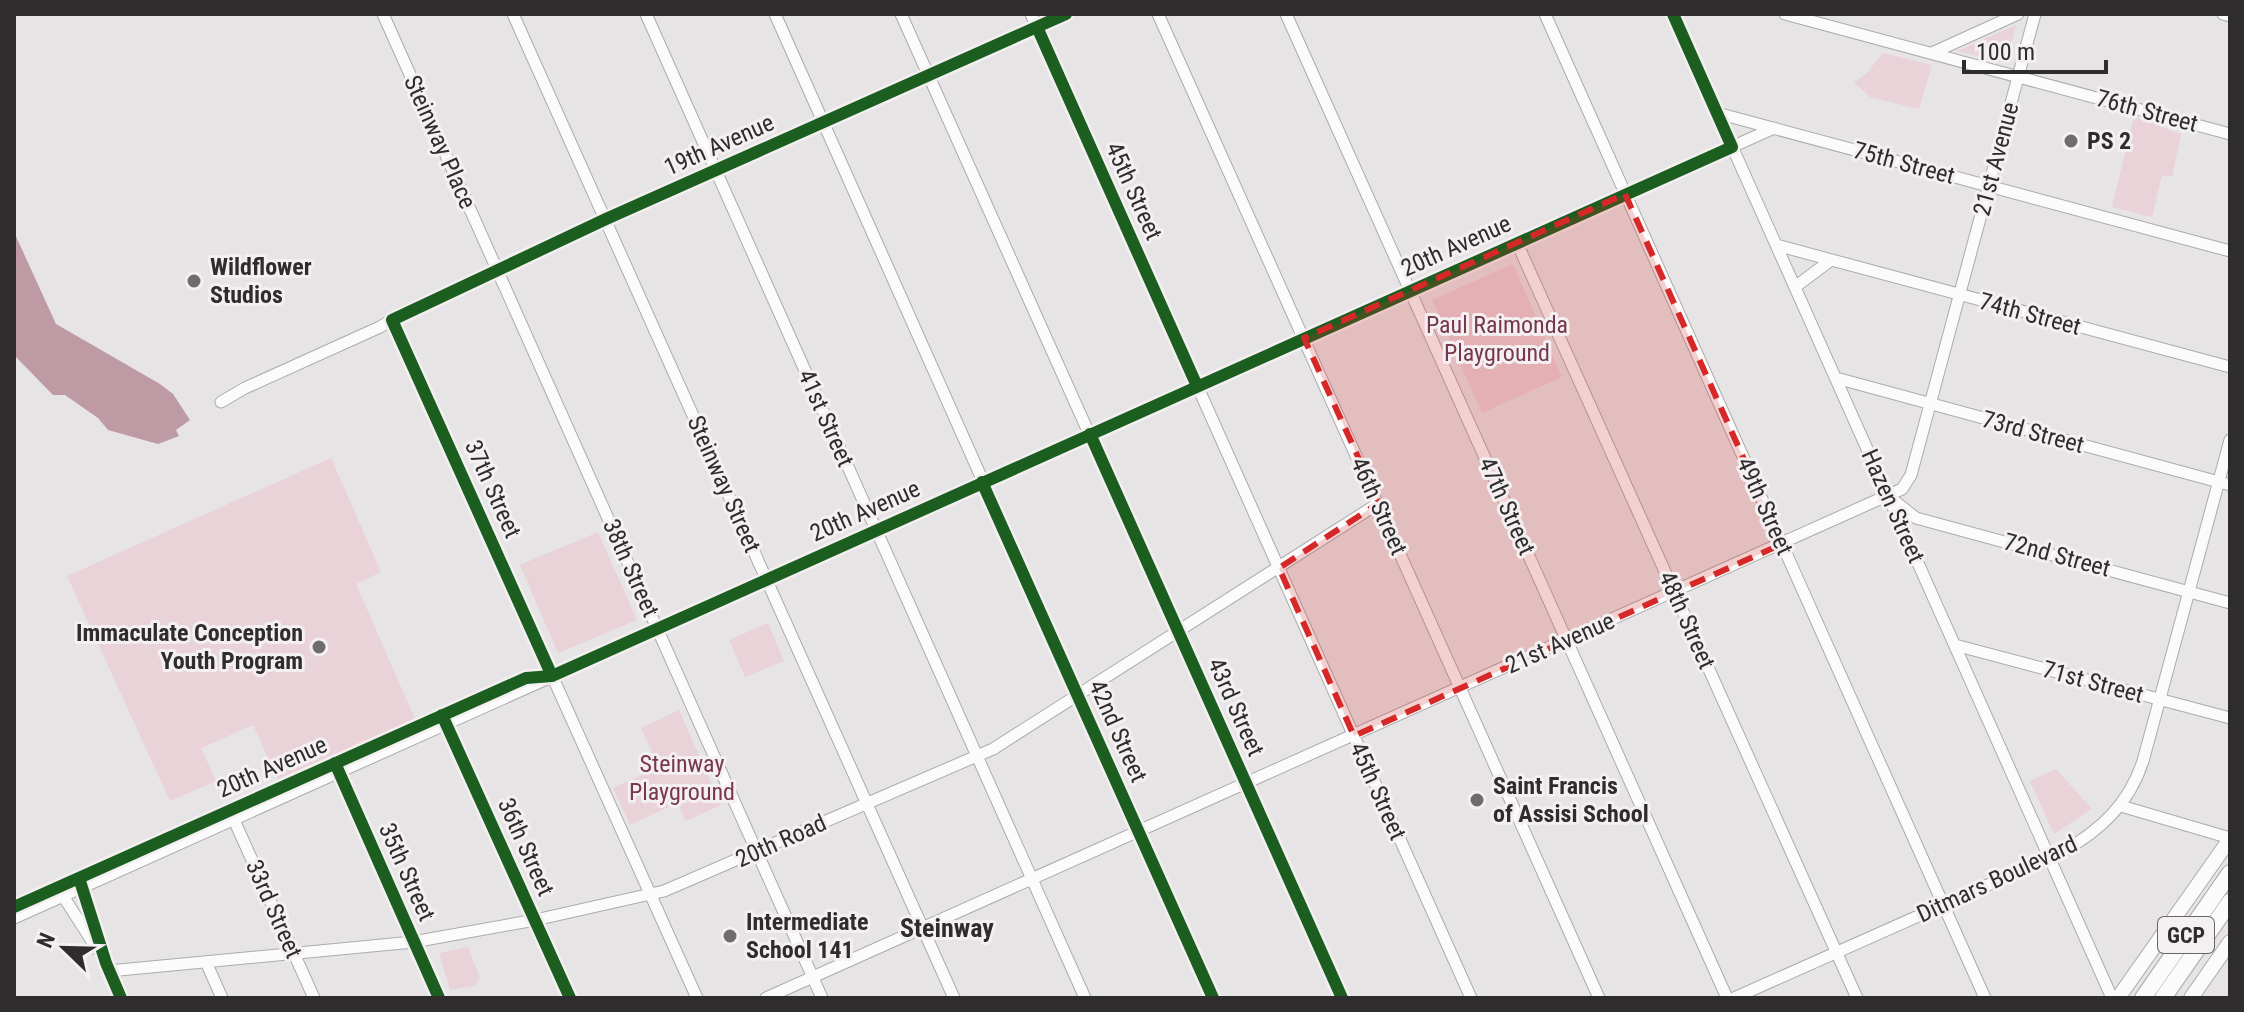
<svg xmlns="http://www.w3.org/2000/svg" width="2244" height="1012" viewBox="0 0 2244 1012" font-family="'Roboto Condensed',sans-serif">
  <style>
    .green { fill: #e9d2d8 }
    .water { fill: #bd9aa4 }
    .lines { fill: none; stroke-linecap: round; stroke-linejoin: round }
    .minor-casing { stroke: #acabab; stroke-width: 13 }
    .major-casing { stroke: #acabab; stroke-width: 16 }
    .highway-casing { stroke: #acabab; stroke-width: 18 }
    .minor { stroke: #fbfbfb; stroke-width: 11 }
    .major { stroke: #fbfbfb; stroke-width: 14 }
    .highway { stroke: #fbfbfb; stroke-width: 16 }
    .cycleway-casing { stroke: #f4f0f1; stroke-width: 17 }
    .cycleway { stroke: #1b5e20; stroke-width: 12 }
    .marked { fill: #d62828; fill-opacity: 0.2; stroke: #d62828; stroke-width: 6; stroke-dasharray: 16 10; stroke-linejoin: round }
    .poi-dot { fill: #6e6c6d; stroke: #f4f0f1; stroke-width: 3 }
    .labels { text-anchor: middle; stroke-width: 6; stroke-linejoin: round; paint-order: stroke }
    .shield { fill: #f4f0f1; stroke: #696768; stroke-width: 2 }
    .shield-label { font-size: 22px; font-weight: bold; fill: #2e2c2d }
    .street-label { font-size: 24px; fill: #2e2c2d; stroke: #f4f0f1 }
    .poi-label { font-size: 24px; font-weight: bold; fill: #2e2c2d; stroke: #f4f0f1; text-anchor: start }
    .park-label { font-size: 24px; fill: #77374c; stroke: #f4f0f1 }
    .neighbourhood-label { font-size: 26px; font-weight: bold; fill: #2e2c2d; stroke: #f4f0f1 }
  </style>
  <rect width="100%" height="100%" fill="#e6e4e5"/>
  <path class="green" d="M2016 25 2006 63 1958 51Z
    M1883 53 1932 65 1919 109 1870 97 1854 82 1866 74Z
    M2134 117 2181 134 2172 177 2162 175 2152 217 2112 207Z
    M1513 264 1562 377 1482 413 1432 300Z
    M331 458 381 572 356 584 415 719 278 779 253 725 201 748 216 781 170 801 67 576Z
    M598 532 637 620 558 653 520 565Z
    M768 623 784 661 745 677 729 640Z
    M679 710 721 805 686 821 677 803 630 825 613 788 659 767 641 728Z
    M2056 769 2092 809 2054 834 2030 781Z
    M468 947 480 978 474 986 450 990 439 953Z"/>
  <path class="water" d="M14 232 56 324 160 384 173 394 190 420 176 430 179 436 158 444 108 430 98 418 65 395H53L14 355Z"/>
  <g class="lines">
    <defs>
      <path id="minor" d="M383 14 822 998
        M513 14 954 998
        M646 14 1085 998
        M775 14 1213 998
        M901 14 1342 998
        M1031 14 1471 998
        M1158 14 1599 998
        M1286 14 1727 998
        M1545 14 1985 998
        M1673 14 2112 998
        M1785 14 2230 134
        M2223 14 2230 16
        M1932 53 2018 14
        M1717 113 2230 251
        M1517 243 1857 998
        M1776 245 2230 367
        M1795 287 1831 260
        M392 320 697 998
        M1836 378 2230 485
        M221 402 245 388 380 327 401 314 461 286 1066 14
        M1892 499 1916 518 2230 603
        M1955 645 2230 718
        M446 724 570 998
        M339 772 439 998
        M2121 806 2230 838
        M234 820 314 998
        M81 888 106 963 121 998
        M63 896 97 949
        M14 918 1774 128
        M206 962 222 998
        M109 971 413 942 535 920 664 891 993 749 1379 503
        M766 998 1902 489 1911 475 2035 14
        M1734 998 2062 852C2101 830 2129 804 2143 761L2230 440"/>
      <path id="major" d="M2118 998 2230 839
        M2191 998 2230 942"/>
      <path id="highway" d="M2143 998 2230 873
        M2163 998 2230 902"/>
    </defs>
    <use href="#minor" class="minor-casing"/>
    <use href="#major" class="major-casing"/>
    <use href="#highway" class="highway-casing"/>
    <use href="#minor" class="minor"/>
    <use href="#major" class="major"/>
    <use href="#highway" class="highway"/>
    <defs>
      <path id="cycleway" d="M1037 27 1197 386
        M1090 434 1342 998
        M982 482 1213 998
        M552 676 392 320 606 219 1066 14
        M442 715 570 998
        M335 763 439 998
        M79 878 106 963 121 998
        M14 907 526 678 552 676 1732 147 1673 14"/>
    </defs>
    <use href="#cycleway" class="cycleway-casing"/>
    <use href="#cycleway" class="cycleway"/>
  </g>
  <path class="marked" d="M1625 194 1782 544 1354 736 1279 568 1379 503 1304 338Z"/>
  <g class="poi-dot">
    <circle cx="2071" cy="141" r="8"/>
    <circle cx="194" cy="281" r="8"/>
    <circle cx="319" cy="647" r="8"/>
    <circle cx="1477" cy="800" r="8"/>
    <circle cx="730" cy="936" r="8"/>
  </g>
  <g class="labels">
    <rect class="shield" x="2158" y="917" width="56" height="36" rx="6"/>
    <g class="shield-label">
      <text x="2186" y="943">GCP</text>
    </g>
    <g class="street-label">
      <text transform="translate(2147 111) rotate(15)" y="8">76th Street</text>
      <text transform="translate(440 142) rotate(66)" y="8">Steinway Place</text>
      <text transform="translate(719 145) rotate(-24)" y="8">19th Avenue</text>
      <text transform="translate(1996 159) rotate(-75)" y="8">21st Avenue</text>
      <text transform="translate(1904 163) rotate(15)" y="8">75th Street</text>
      <text transform="translate(1134 191) rotate(66)" y="8">45th Street</text>
      <text transform="translate(1456 246) rotate(-24)" y="8">20th Avenue</text>
      <text transform="translate(2030 314) rotate(15)" y="8">74th Street</text>
      <text transform="translate(826 418) rotate(66)" y="8">41st Street</text>
      <text transform="translate(2033 432) rotate(15)" y="8">73rd Street</text>
      <text transform="translate(724 484) rotate(66)" y="8">Steinway Street</text>
      <text transform="translate(493 489) rotate(66)" y="8">37th Street</text>
      <text transform="translate(1379 506) rotate(66)" y="8">46th Street</text>
      <text transform="translate(1507 506) rotate(66)" y="8">47th Street</text>
      <text transform="translate(1765 506) rotate(66)" y="8">49th Street</text>
      <text transform="translate(1893 506) rotate(66)" y="8">Hazen Street</text>
      <text transform="translate(865 511) rotate(-24)" y="8">20th Avenue</text>
      <text transform="translate(2057 555) rotate(15)" y="8">72nd Street</text>
      <text transform="translate(631 568) rotate(66)" y="8">38th Street</text>
      <text transform="translate(1687 620) rotate(66)" y="8">48th Street</text>
      <text transform="translate(1560 643) rotate(-24)" y="8">21st Avenue</text>
      <text transform="translate(2093 682) rotate(15)" y="8">71st Street</text>
      <text transform="translate(1236 707) rotate(66)" y="8">43rd Street</text>
      <text transform="translate(1118 731) rotate(66)" y="8">42nd Street</text>
      <text transform="translate(272 767) rotate(-24)" y="8">20th Avenue</text>
      <text transform="translate(1378 791) rotate(66)" y="8">45th Street</text>
      <text transform="translate(781 841) rotate(-24)" y="8">20th Road</text>
      <text transform="translate(526 847) rotate(66)" y="8">36th Street</text>
      <text transform="translate(407 872) rotate(66)" y="8">35th Street</text>
      <text transform="translate(1997 879) rotate(-25)" y="8">Ditmars Boulevard</text>
      <text transform="translate(274 909) rotate(66)" y="8">33rd Street</text>
    </g>
    <g class="poi-label">
      <text x="2087" y="149">PS 2</text>
      <text x="210" y="275">Wildflower<tspan x="210" dy="28">Studios</tspan></text>
      <text x="303" y="641" text-anchor="end">Immaculate Conception<tspan x="303" dy="28">Youth Program</tspan></text>
      <text x="1493" y="794">Saint Francis<tspan x="1493" dy="28">of Assisi School</tspan></text>
      <text x="746" y="930">Intermediate<tspan x="746" dy="28">School 141</tspan></text>
    </g>
    <g class="park-label">
      <text x="1497" y="333">Paul Raimonda<tspan x="1497" dy="28">Playground</tspan></text>
      <text x="682" y="772">Steinway<tspan x="682" dy="28">Playground</tspan></text>
    </g>
    <g class="neighbourhood-label">
      <text x="947" y="937">Steinway</text>
    </g>
  </g>
  <rect width="2244" height="1012" fill="none" stroke="#2e2c2d" stroke-width="32"/>
  <g transform="translate(64 948) rotate(293)" stroke="#f4f0f1" stroke-width="6" paint-order="stroke">
  <path d="M0-6L14 30L0 20L-14 30Z" fill="#2e2c2d"/>
  <text y="-12" font-size="22" font-weight="bold" text-anchor="middle" fill="#2e2c2d">N</text>
  </g>
  <path d="M1964 60v12h142v-12" fill="none" stroke="#2e2c2d" stroke-width="4"/>
  <text x="1976" y="60" font-size="24" fill="#2e2c2d" stroke="#f4f0f1" stroke-width="6" paint-order="stroke">100 m</text>
</svg>
